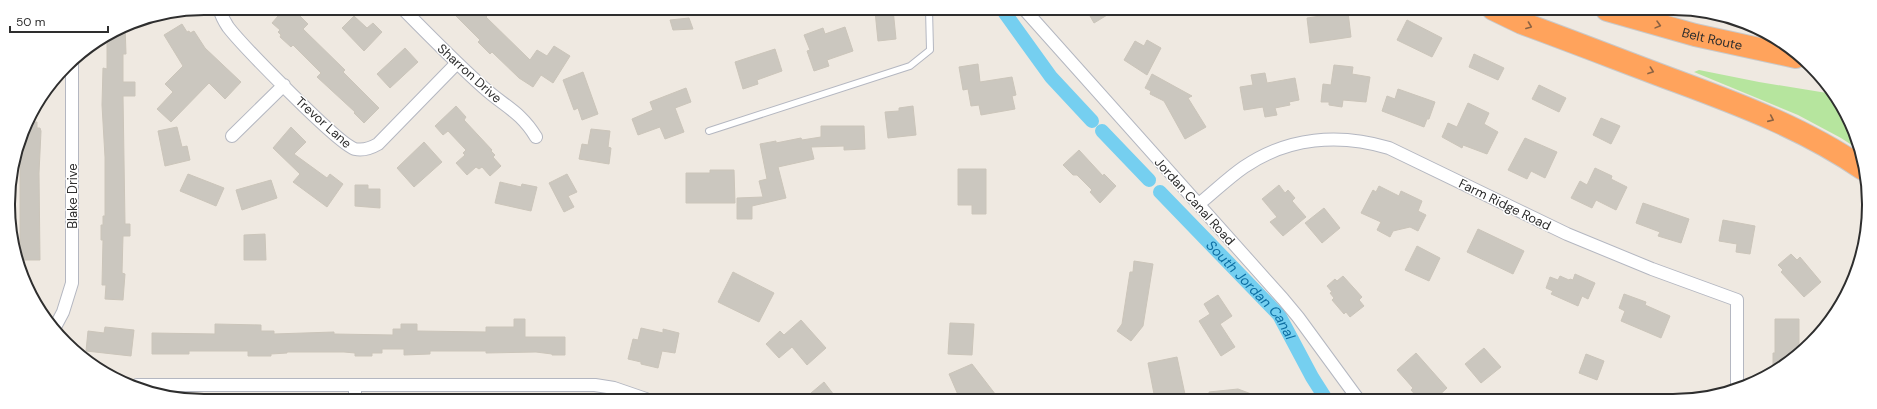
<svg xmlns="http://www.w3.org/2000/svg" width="1877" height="409" viewBox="0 0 1877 409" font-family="'DM Sans',sans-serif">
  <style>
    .green { fill: #b6e59e }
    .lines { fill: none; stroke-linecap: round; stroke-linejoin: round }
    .canal { stroke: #75cff0; stroke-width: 14 }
    .building { fill: #cbc7bf; stroke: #cbc5ba }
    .lane-casing { stroke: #b4b7c1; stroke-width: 8 }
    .street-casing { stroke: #b4b7c1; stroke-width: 14 }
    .highway-casing { stroke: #c9c9c9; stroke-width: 24 }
    .lane { stroke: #fff; stroke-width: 6 }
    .street { stroke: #fff; stroke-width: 12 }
    .highway { stroke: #ffa35c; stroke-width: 22 }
    .oneway { stroke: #8c6343 }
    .labels { text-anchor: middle; stroke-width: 3; stroke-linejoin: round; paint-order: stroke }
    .street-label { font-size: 13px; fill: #2e2e2e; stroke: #fff }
    .water-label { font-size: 14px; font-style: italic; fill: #0d6fa3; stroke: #fff }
    .rim { fill: none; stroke: #2e2e2e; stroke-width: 2 }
  </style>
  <rect width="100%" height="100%" fill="#efe9e1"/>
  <path class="green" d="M1699 70 1759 82 1833 94 1861 151 1841 138 1798 115 1694 72Z"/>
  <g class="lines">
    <g class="canal">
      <path d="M1002 9 1051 77 1092 121"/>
      <path d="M1102 131 1149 180"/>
      <path id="s1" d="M1160 192 1279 315 1312 377 1326 399"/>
    </g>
  </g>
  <path class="building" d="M285 8 296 16 298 14 308 24 303 29 345 70 343 72 379 108 364 123 354 113 355 112 317 77 321 73 293 45 291 47 280 37 281 35 278 32 280 30 272 23Z
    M448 8H480L487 16 486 17 530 60 537 50 547 56 554 46 570 56 553 83 541 75 533 87 519 78 492 52 490 54 478 42 480 40Z
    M878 9H893L896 39 878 41 875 11 878 10Z
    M1086 9H1117L1094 23Z
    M1348 12 1351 37 1310 43 1307 18Z
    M354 16 367 28 373 23 382 32 364 51 342 28Z
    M689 18 693 29 673 30 670 20Z
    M1407 20 1442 38 1432 57 1397 40Z
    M182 24 187 32 189 31 190 33 194 31 205 48 241 82 225 99 209 83 171 122 157 109 173 92 165 84 183 66 164 35Z
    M125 25 126 54H123V82H135V96H123L125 224H130V236H123L122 273 125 274 123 300 105 299 106 285H102L103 240H101V225H103V216H105V157L102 105 103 68 107 69V37Z
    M845 27 853 51 827 60 829 66 814 71 807 51 810 50 804 35 823 28 825 34Z
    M1147 40 1161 48 1147 75 1124 60 1135 41 1144 46Z
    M405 48 418 62 390 88 377 74Z
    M775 49 782 71 757 80 758 84 743 89 735 62Z
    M1474 54 1504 68 1498 80 1469 67Z
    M978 64 980 82 1012 77 1016 95 1012 96 1015 109 981 115 979 105 971 106 968 89 963 90 959 67Z
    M1334 65 1353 67 1352 74 1370 77 1366 102 1343 100 1342 107 1329 105V102H1321L1323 84 1331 85Z
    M583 72 598 114 582 120 578 108 574 110 563 80Z
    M1265 73 1267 83 1295 78 1299 100 1289 102 1290 105 1275 108 1277 115 1265 117 1263 107 1244 110 1240 87 1253 85 1251 75Z
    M1152 74 1192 96 1188 98 1206 127 1185 139 1164 101 1150 94 1151 91 1145 88Z
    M1539 85 1566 98 1559 112 1532 99Z
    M686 88 691 102 675 108 684 132 665 139 660 127 638 135 632 119 653 110 650 102Z
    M1398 89 1435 102 1429 119H1427L1424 127 1382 111 1387 96 1395 99Z
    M1468 103 1489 113 1484 124 1498 132 1487 154 1463 145 1462 148 1442 137 1448 123 1457 127Z
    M456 106 466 117 464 120 492 150 491 151 495 155 493 157 501 166 490 176 482 167 479 169 476 167 467 175 456 163 465 155 463 153 466 150 448 131 443 135 435 126Z
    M913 106 916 135 888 138 885 112 899 111V108Z
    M1601 118 1620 126 1611 144 1593 135Z
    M27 122H37V128H40L41 131 39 173 40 260H20V149Z
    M821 126H864L865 149 844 150V146L811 147 814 159 778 167 786 198 752 206V219H737V198L763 197 759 181 767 179 760 144 776 141V143L801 138 802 140 821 137Z
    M177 127 182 147 187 146 190 160 165 166 158 131Z
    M291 127 306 142 294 154 327 178 330 174 343 184 327 207 293 182 300 174 273 148Z
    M591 129 610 131 608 147 611 148 609 164 579 159 582 144 588 145Z
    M1525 138 1557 152 1545 178 1531 171 1527 179 1508 170Z
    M424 142 442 162 414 187 397 168Z
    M1079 150 1103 176 1104 174 1116 186 1100 203 1090 192 1092 190 1077 175H1073L1063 165Z
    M1595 168 1612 176 1611 179 1627 187 1616 210 1596 200 1592 208 1571 198 1580 181 1587 185Z
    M958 169H986V214H972V205H958Z
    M710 170H734L735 203H686V173H710Z
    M188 174 224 188 216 206 180 191Z
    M567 174 577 192 568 196 574 207 564 212 549 183Z
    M271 180 277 198 242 210 236 190Z
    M500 182 521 187 522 184 537 187 531 211 495 203Z
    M355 185H368V189H380V208L355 206Z
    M1279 185 1285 193 1288 190 1295 198 1292 201 1306 217 1283 236 1270 222 1277 217 1262 199Z
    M1379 186 1399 196 1401 191 1422 201 1418 211 1426 215 1418 231 1410 227 1393 231 1390 237 1377 230 1381 222 1361 213 1373 190 1376 192Z
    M1643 203 1689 219 1681 243 1658 236 1660 232 1636 223Z
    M1324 208 1340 228 1322 243 1305 223Z
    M1723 220 1755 226 1750 254 1736 252 1737 244 1719 241Z
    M1478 229 1524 251 1513 274 1467 252Z
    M265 234 266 260H244V235Z
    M1417 246 1440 258 1429 281 1405 270Z
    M1791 254 1797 260 1800 257 1821 282 1804 297 1781 272 1783 270 1778 265Z
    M1134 261 1153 264 1143 326 1131 341 1117 331 1122 324 1130 272H1133Z
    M733 272 774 293 759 322 718 302Z
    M1575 274 1595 283 1588 299 1582 296 1578 306 1551 294 1553 291 1546 288 1550 277 1558 280 1560 276 1569 280 1570 279 1573 280Z
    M1343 276 1362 297 1359 300 1364 306 1350 317 1346 312 1344 314 1332 300 1334 298 1330 293 1332 292 1327 286 1335 279 1337 281Z
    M1624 294 1646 302 1645 305 1670 316 1661 338 1621 321 1625 311 1619 308Z
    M1218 295 1232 316 1220 324 1235 347 1221 356 1199 321 1210 314 1204 304Z
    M514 319H525V337H565V355H552V354L536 352 486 353V351H430V354L404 355V349H382V353H372V356H355V353L344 352H287V353L271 354V356H248V351H189V354H152V333L215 334V324L261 325V331H274V334L334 332V334L393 335V329H401V324H417V331L486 332V327H514Z
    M1775 319H1799V352L1773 371V353H1775Z
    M801 320 826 348 807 365 792 347 779 358 766 344 780 331 784 335Z
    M950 323 974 324 972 355 948 354Z
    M105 327 134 330 131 356 86 351 88 331 104 333Z
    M641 328 663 333V329L679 333 675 353 662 351 658 368 641 364V362L628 359 633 339 638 340Z
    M1484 348 1501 367 1481 383 1465 364Z
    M1416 353 1447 388 1435 399H1419L1411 390 1413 388 1397 370Z
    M1586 354 1604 361 1597 380 1579 373Z
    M1177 357 1186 399H1155L1148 363Z
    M972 364 999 399H965L962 395 959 397 949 374Z
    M824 382 834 395 829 399H804Z
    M1238 389 1262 398V399H1209V392Z"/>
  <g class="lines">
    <defs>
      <path id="lane" d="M709 131 910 66 930 50 929 9"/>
      <path id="street" d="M219 8C221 15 224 21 228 27 242 45 339 145 355 149 364 151 371 148 378 144L457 63
        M402 8C429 35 455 62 483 87 505 107 520 111 536 137
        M1024 9 1283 299 1298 317 1358 399
        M232 136 284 85
        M1199 204C1214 192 1228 178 1244 167 1288 137 1339 133 1389 148L1567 234 1652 269 1737 300V387
        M54 329 63 312 72 283V60
        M137 385H595L614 388 646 399
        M355 386V399"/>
      <g id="highway">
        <path d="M1493 9 1522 23C1574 42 1625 62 1676 81 1741 105 1807 130 1863 169"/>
        <path id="s2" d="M1607 10 1695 35 1796 57"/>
      </g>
    </defs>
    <use href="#lane" class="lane-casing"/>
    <use href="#street" class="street-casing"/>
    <use href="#highway" class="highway-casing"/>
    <use href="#lane" class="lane"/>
    <use href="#street" class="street"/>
    <use href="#highway" class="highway"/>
  </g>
  <defs><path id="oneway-chevron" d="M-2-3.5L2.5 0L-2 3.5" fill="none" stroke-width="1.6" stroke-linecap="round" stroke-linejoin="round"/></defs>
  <g class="oneway">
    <use href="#oneway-chevron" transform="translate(1658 25) rotate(15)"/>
    <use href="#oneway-chevron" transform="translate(1529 26) rotate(21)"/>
    <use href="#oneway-chevron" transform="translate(1651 71) rotate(20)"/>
    <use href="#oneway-chevron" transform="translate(1771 119) rotate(24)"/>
  </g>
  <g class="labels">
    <g class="street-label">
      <text dy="5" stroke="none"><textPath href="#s2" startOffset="109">Belt Route</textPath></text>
      <text transform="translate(470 73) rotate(42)" y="5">Sharron Drive</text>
      <text transform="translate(324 122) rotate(42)" y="5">Trevor Lane</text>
      <text transform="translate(72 196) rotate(-90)" y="5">Blake Drive</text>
      <text transform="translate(1195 201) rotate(48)" y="5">Jordan Canal Road</text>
      <text transform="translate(1505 204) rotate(26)" y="5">Farm Ridge Road</text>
    </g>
    <g class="water-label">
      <text dy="5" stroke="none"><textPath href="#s1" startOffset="134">South Jordan Canal</textPath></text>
    </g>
  </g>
  <path d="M0 0H1877V409H0ZM204 15H1673A189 189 0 0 1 1862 204V205A189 189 0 0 1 1673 394H204A189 189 0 0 1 15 205V204A189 189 0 0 1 204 15Z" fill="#fff" fill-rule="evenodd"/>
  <path class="rim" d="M204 15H1673A189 189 0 0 1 1862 204V205A189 189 0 0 1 1673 394H204A189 189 0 0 1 15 205V204A189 189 0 0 1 204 15Z"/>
  <path d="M10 26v6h98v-6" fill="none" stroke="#2e2e2e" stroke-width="2"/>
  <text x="16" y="26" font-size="12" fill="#2e2e2e" stroke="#ffffff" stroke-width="3" paint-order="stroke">50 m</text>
</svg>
